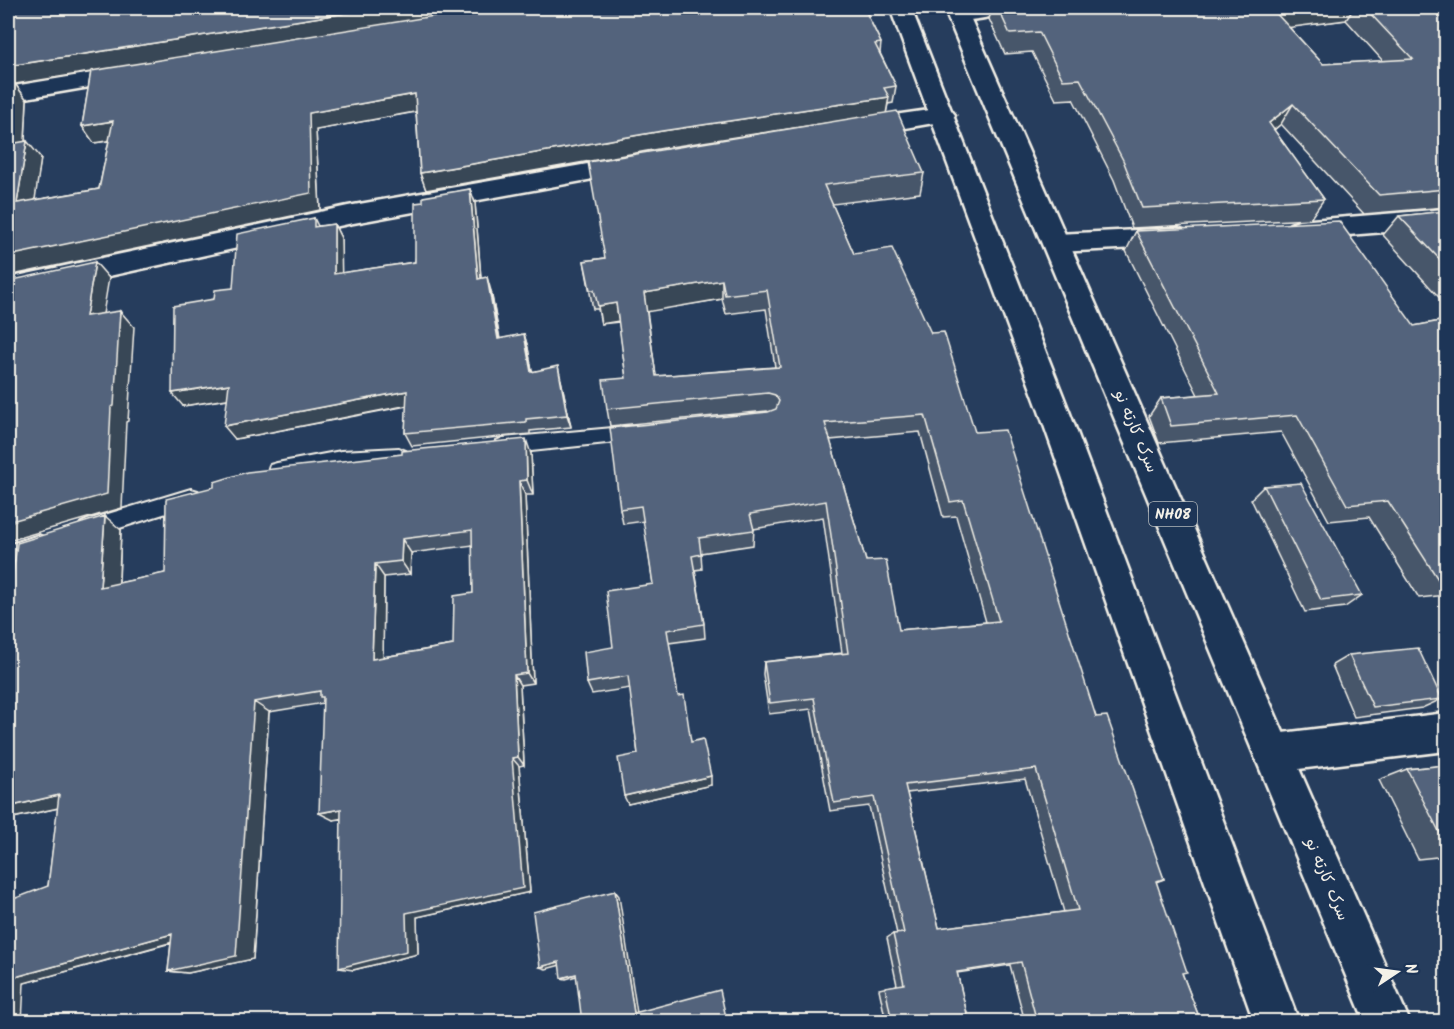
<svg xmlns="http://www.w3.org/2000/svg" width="1454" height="1029" viewBox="0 0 1454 1029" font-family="Kalam,'Playpen Sans Arabic',sans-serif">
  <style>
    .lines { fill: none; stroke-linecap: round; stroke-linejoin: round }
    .lane-casing { stroke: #f4f1e8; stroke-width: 4 }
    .street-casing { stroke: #f4f1e8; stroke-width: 5 }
    .highway-casing { stroke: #f4f1e8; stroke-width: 5 }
    .lane { fill: #1d3557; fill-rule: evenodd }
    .street { fill: #1d3557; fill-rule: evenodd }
    .highway { fill: #1d3557; fill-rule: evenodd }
    .wall { fill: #47566a; stroke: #f4f1e8; stroke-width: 1.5; fill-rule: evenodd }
    .shaded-wall { fill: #394656; stroke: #f4f1e8; stroke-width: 1.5 }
    .building { fill: #52647b; stroke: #f4f1e8; stroke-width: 1.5; fill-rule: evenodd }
    .labels { text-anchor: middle; stroke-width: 5; stroke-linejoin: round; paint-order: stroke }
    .shield { fill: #1d3557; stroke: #b4b9bc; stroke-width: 1.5 }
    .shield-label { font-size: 15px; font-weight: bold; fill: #f4f1e8 }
    .street-label { font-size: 16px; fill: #f4f1e8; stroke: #1d3557 }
  </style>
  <rect width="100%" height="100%" fill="#263d5d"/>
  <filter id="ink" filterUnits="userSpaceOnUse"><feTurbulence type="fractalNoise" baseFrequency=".0167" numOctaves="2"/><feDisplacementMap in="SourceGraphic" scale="12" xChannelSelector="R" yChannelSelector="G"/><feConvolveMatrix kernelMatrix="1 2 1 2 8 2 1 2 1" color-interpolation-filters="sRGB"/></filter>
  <g filter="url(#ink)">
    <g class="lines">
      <defs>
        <path id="lane" d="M635 426 642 428 644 433 642 438 635 440 503 454 496 451 494 446 496 441 503 438Z
          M399 448 406 451 408 456 406 461 399 464 341 467 277 479 270 477 268 471 270 465 277 463 341 451Z
          M191 489 198 491 201 497 198 503 88 538 81 535 78 529 81 523 88 520Z
          M39 535 46 538 49 544 46 550 8 563V545Z"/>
        <path id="street" d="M958 8H1010L1007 13C990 17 967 23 950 19L947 14 950 9Z
          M134 66 142 68 145 73 142 78 8 101V87Z
          M943 108 951 110 955 115 951 120 859 136 850 133 847 128 850 123 859 120Z
          M633 156 642 158 645 164 642 170 348 224 8 298V278L348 206Z
          M1446 209V227L1299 239 1290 236 1286 230 1290 224 1299 221Z
          M1178 228 1187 231 1191 237 1187 243 1178 246 1057 252 1048 250 1044 243 1048 236 1057 234Z
          M1446 713V751L1274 772 1260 767 1255 753 1260 739 1274 734Z"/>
        <path id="highway" d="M890 8H911L1069 411 1299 1022H1254L1039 411Z
          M944 8H966L1410 1022H1365Z"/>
      </defs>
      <use href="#lane" class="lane-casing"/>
      <use href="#street" class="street-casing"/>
      <use href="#highway" class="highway-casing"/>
      <use href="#lane" class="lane"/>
      <use href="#street" class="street"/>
      <use href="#highway" class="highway"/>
    </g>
    <path class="wall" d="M8 8 494 13 497 14 868 16 881 43 880 53 896 86 893 103 888 104 886 113 924 173 920 193 832 204 854 254 975 432 1096 717 1164 879 1156 882 1182 973 1201 1022H1025L1010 965 957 973 969 1022H886L879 989 897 985 887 938 893 934H897L869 806 830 811 811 709 769 714 763 674 764 662 842 653 823 517 754 529 753 545 701 553 702 569 695 570 704 624 705 638 669 643 678 696 691 742 711 785 628 804 638 754 630 688 592 694 587 683 613 647 653 584 644 521 623 524 620 509 769 412 767 411 610 426 607 409 626 378 619 322 601 324 598 309H593L584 261 605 258 806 126 664 148 426 190 420 173 416 112 316 130 320 210 8 276ZM91 72 82 126 94 143 109 141 99 189 34 200 41 158 25 141 27 100 15 84ZM722 299 726 314 766 309 775 367 656 376 647 311ZM920 432 943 517 956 516 986 622 899 630 866 561 830 440ZM1025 779 1064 912 939 928 907 793Z
      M992 8H1446V207L1364 214 1281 124 1274 130 1324 199 1310 219 1132 228 1114 180 1073 99 1056 100 1032 52 1005 54 989 19ZM1346 20 1383 61 1323 64 1289 27Z
      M470 189 475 203 481 278 491 291 500 339 524 334 528 348 532 371 561 380 571 427 530 431V434L412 446 405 433 407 406 235 439 228 399 183 406 214 299 233 288 314 218 318 226 334 224 341 238V273L415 262 423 202Z
      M1446 211V305L1383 235 1399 216Z
      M1136 231 1414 326 1446 320V595L1419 598 1369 517 1329 521 1281 432 1159 443 1149 416 1161 398 1198 395 1126 251Z
      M531 454 533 495H525L533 683 520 685 524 765 519 766 530 892 417 917 418 954 353 970 341 819 333 820 323 703 269 712 253 959 188 973 168 971 171 943 24 983 8 1022 48 886 58 808 8 819V614L121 530 119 583 165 573ZM473 545V593L453 645 383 657 384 577 410 574 411 553Z
      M1264 486 1362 595 1345 607 1305 612 1251 499Z
      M1349 655 1442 699 1422 708 1354 717 1332 665Z
      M1446 765V856L1418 859 1379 780 1407 769Z"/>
    <path class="shaded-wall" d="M378 8H491L15 84 27 100 24 161 10 144 8 66Z
      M864 8H869L866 25Z
      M1300 8H1354L1346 20 1263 31 1274 11Z
      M415 94 420 111 316 130 320 210 8 276V256L309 113Z
      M889 97 886 114 664 148 426 190 420 173 662 131Z
      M1293 104 1281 124 1258 143 1269 123Z
      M113 121 125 138 94 143 82 126Z
      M27 141 41 158 32 220 17 203Z
      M470 189 475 203 482 292 478 279Z
      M334 224 341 238 342 288 334 274Z
      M95 262 109 278 100 332 86 316Z
      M487 277 491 291 502 352 498 339Z
      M722 280V299L646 312 644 293Z
      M616 303 619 321 601 324 598 306Z
      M120 311 134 327 128 421 126 422 122 508 8 541V522L111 407Z
      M524 334 528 348 534 385 531 372Z
      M558 366 561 380 571 427 567 415Z
      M229 384 239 397 183 406 172 393Z
      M407 391 414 404 235 439 224 426Z
      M526 439 531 454 533 495 527 480Z
      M519 481 525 495 533 683 527 673Z
      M105 516 121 530 118 600 100 587Z
      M402 539 411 553 410 574 401 561Z
      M375 564 384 577 383 670 372 659Z
      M514 675 520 685 524 765 518 757Z
      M254 702 269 712 253 959 188 973 168 971Z
      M512 758 519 766 530 892 417 917 418 954 353 970 339 968 406 913Z
      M711 776V785L628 804 624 796Z
      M59 795 81 803 8 819V807Z
      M341 809 354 816 333 820 319 813Z
      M615 891 619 896 637 1013H634Z
      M172 934 191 937 24 983 22 1022H8V979Z
      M559 962 564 964 546 969 540 967Z
      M576 974 580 975 566 979 561 978Z"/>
    <path class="building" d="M8 8H378L8 66Z
      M484 8H492L494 13 497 14 535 8H869H864L881 43 875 44 896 86 884 88 889 97 662 131 420 173 415 94 309 113 311 193 8 256V84L14 83 10 144 27 141 17 203 99 189 113 121 82 126 91 71Z
      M998 8H1300L1274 11 1323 64 1413 59 1365 8H1446V189L1379 195 1293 104 1269 123 1324 199 1142 208 1123 160 1080 79 1063 80 1039 32 1010 34Z
      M897 111 924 173 824 185 854 254 892 248 931 333 944 332 975 432 1005 430 1096 717 1107 716 1164 879 1156 881 1187 972 1182 973 1201 1022H1037L1021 962 957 972 969 1022H892L885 987 904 984 893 934 904 933 874 797 834 803 814 698 770 703 764 662 848 653 826 501 750 514 754 530 699 538 701 554 692 556 704 624 667 630 678 696 684 695 691 742 703 739 711 776 624 796 618 758 638 754 628 676 587 683 584 652 613 647 606 591 653 584 641 506 620 509 610 428 768 412 776 409 779 401 775 395 768 393 607 409 603 380 626 378 616 303 598 306 594 290H590L584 261 605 258 588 162ZM722 280 725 295 767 290 780 367 656 376 644 293ZM925 415 950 502 963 500 999 621 899 630 886 560 866 561 825 423ZM1036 769 1078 910 939 928 905 785Z
      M470 189 478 279 487 277 498 339 524 334 531 372 558 366 567 415 526 419V422L405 433 407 391 224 426 229 384 172 393 173 306 214 299 215 290 233 288 237 234 314 218V227L334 224V274L415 262V203L423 202V197Z
      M1446 211V266L1399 216Z
      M1339 221 1414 326 1446 320V584H1441L1388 501 1347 505 1297 415 1171 426 1161 398 1219 393 1136 231Z
      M95 262 86 316 120 311 114 406 111 407 107 494 8 522V281Z
      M526 439 527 480 519 481 527 673 514 675 518 757 512 758 523 888 406 913 407 951 339 968 341 809 319 813 323 697H320V691L254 702 236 956 168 971 172 934 8 979V901L48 886 59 795 8 807V614L17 543 105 516 100 587 165 573 166 499 214 487V482L247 472 402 454V451ZM472 530 473 593 454 596 453 645 372 659 375 564 401 561 402 539Z
      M1301 483 1362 595 1321 600 1264 486Z
      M1418 648 1442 699 1373 707 1349 655Z
      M1446 765V845L1407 769Z
      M615 891 634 1013 720 990 727 1022H582L576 974 561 978 559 962 540 967 533 912Z"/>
  </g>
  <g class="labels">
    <rect class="shield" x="1149" y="502" width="48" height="24" rx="4.5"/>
    <g class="shield-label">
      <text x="1173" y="519">NH08</text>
    </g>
    <g class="street-label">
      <text transform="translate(1137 431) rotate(67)" y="6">سرک کارته نو</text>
      <text transform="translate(1328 879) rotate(67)" y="6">سرک کارته نو</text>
    </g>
  </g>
  <rect width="1454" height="1029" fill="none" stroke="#1d3557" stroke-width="30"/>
  <rect x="15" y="15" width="1424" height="999" fill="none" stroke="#f4f1e8" stroke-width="2" filter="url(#ink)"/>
  <g transform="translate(1397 972) rotate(77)" stroke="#1d3557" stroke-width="4.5" paint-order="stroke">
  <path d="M0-4.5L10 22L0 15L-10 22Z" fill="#f4f1e8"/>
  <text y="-9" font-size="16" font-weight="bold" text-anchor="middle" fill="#f4f1e8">N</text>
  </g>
</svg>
